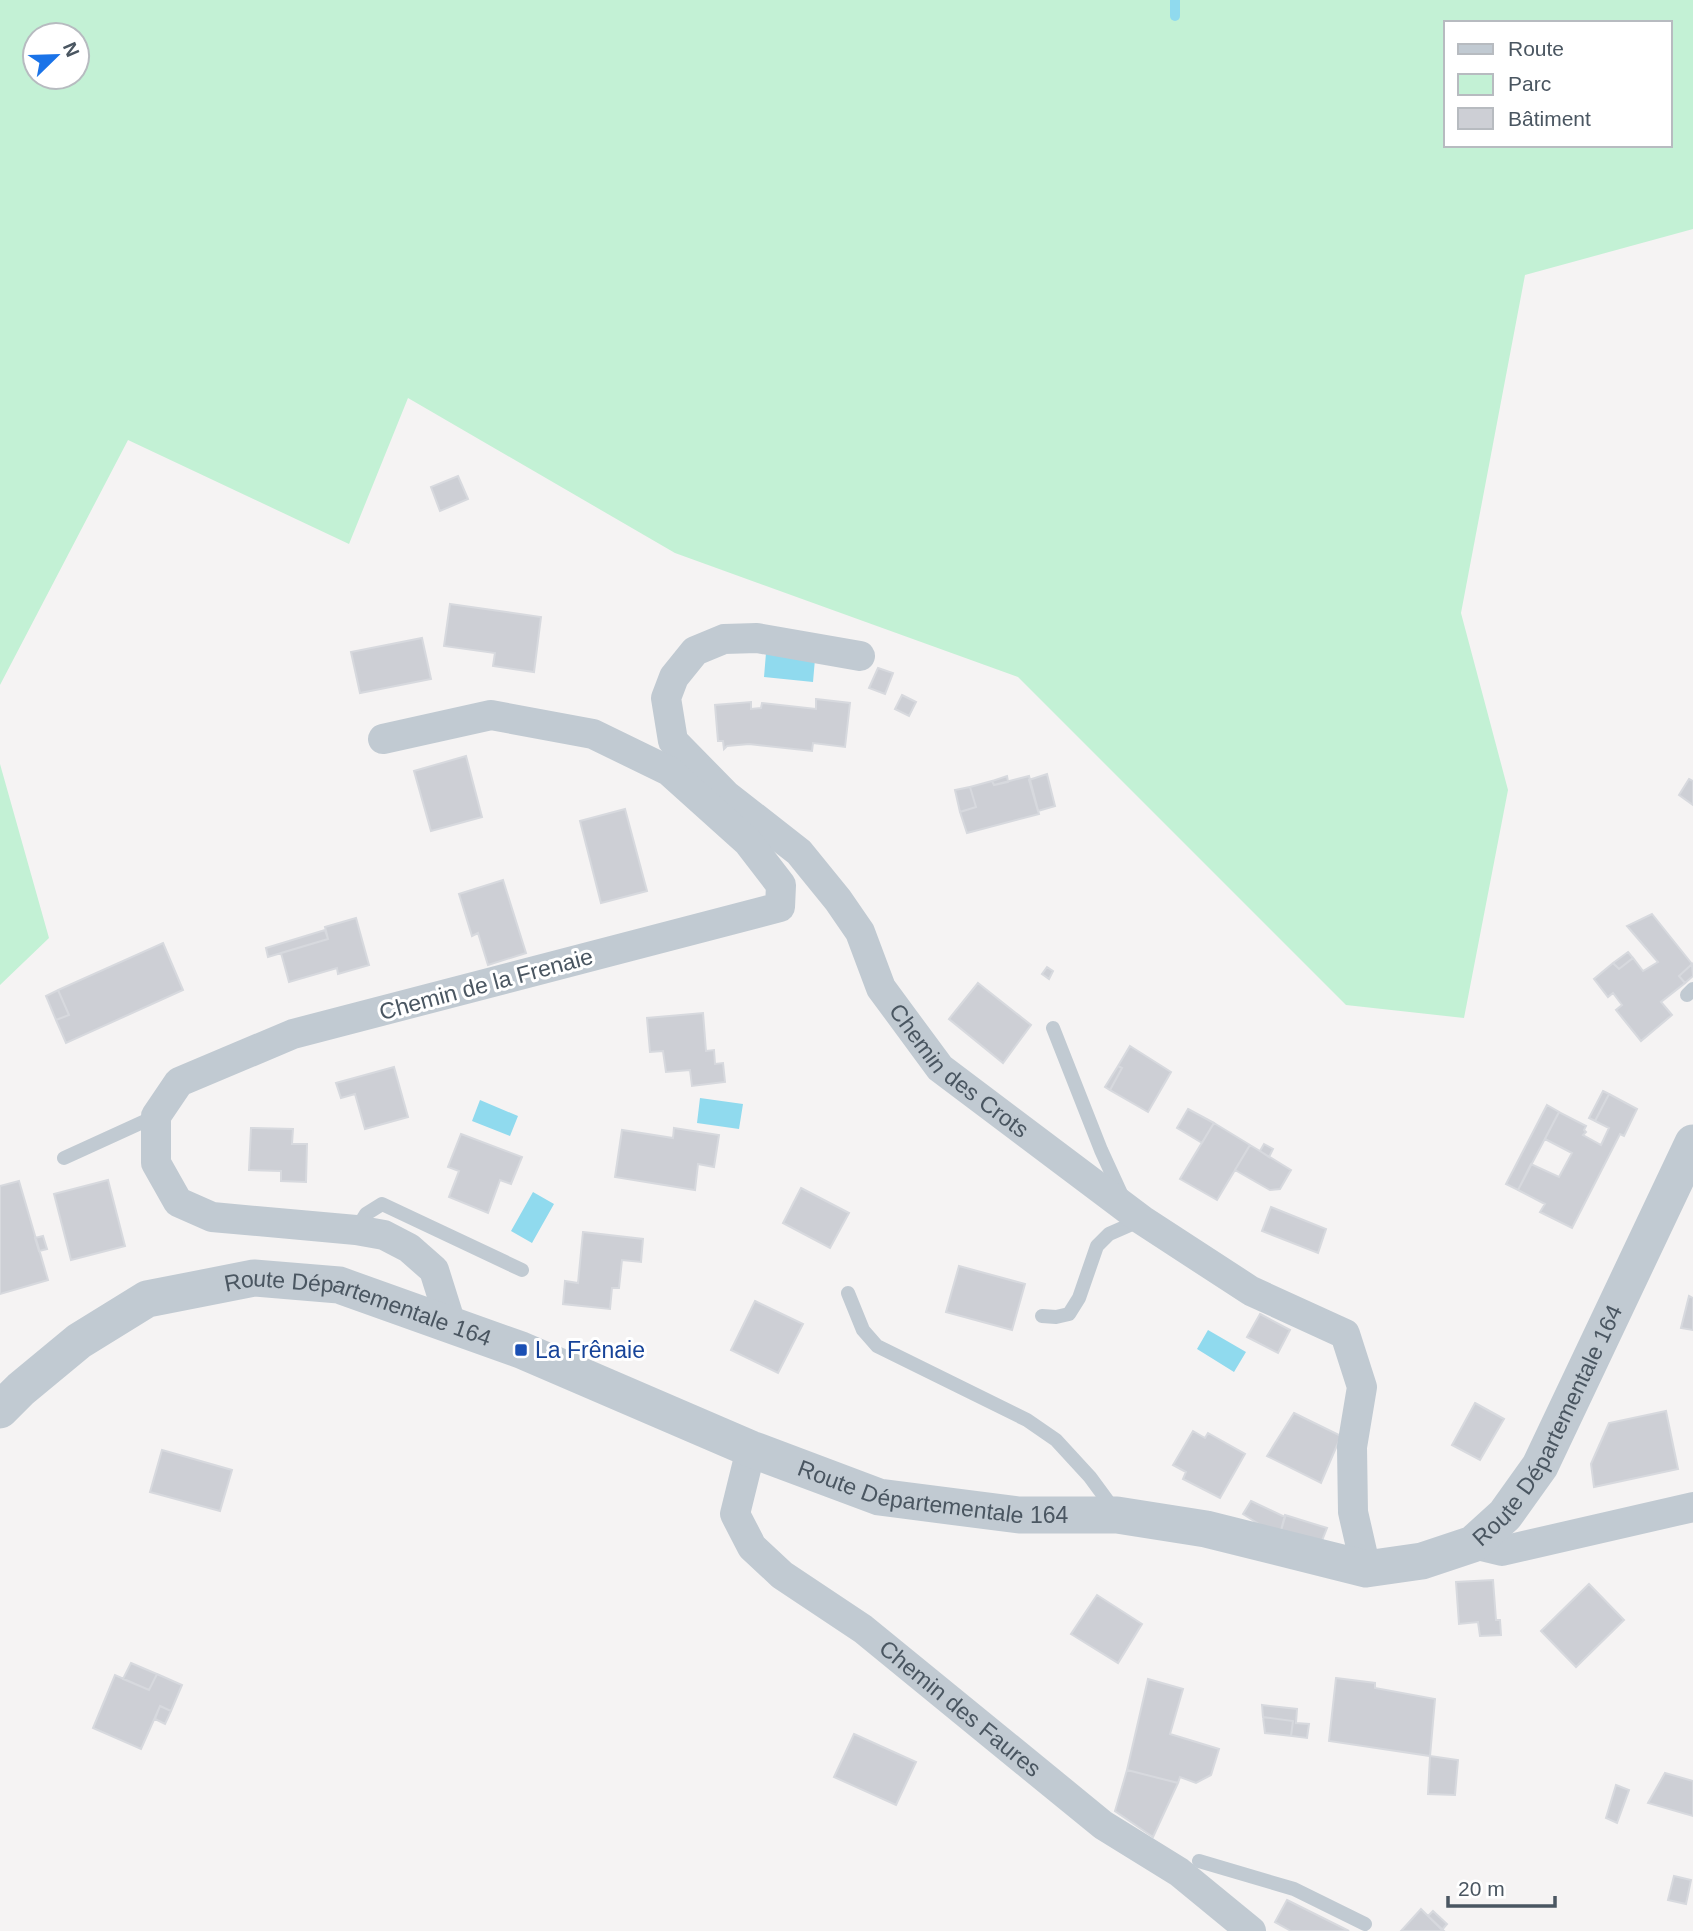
<svg xmlns="http://www.w3.org/2000/svg" width="1693" height="1931" viewBox="0 0 1693 1931" font-family="Helvetica,sans-serif">
  <style>
    .green { fill: #c3f1d5; fill-rule: evenodd }
    .water { fill: #90daee }
    .lines { fill: none; stroke-linecap: round; stroke-linejoin: round }
    .stream { stroke: #90daee; stroke-width: 10 }
    .building { fill: #cdcfd5; stroke: #d7d9de; stroke-width: 2 }
    .service { stroke: #c1cad2; stroke-width: 14 }
    .minor { stroke: #c1cad2; stroke-width: 30 }
    .tertiary { stroke: #c1cad2; stroke-width: 37 }
    .transit-dot { fill: #1a4fb4; stroke: #fff; stroke-width: 2.5 }
    .labels { text-anchor: middle; stroke-width: 6; stroke-linejoin: round; paint-order: stroke }
    .street-label { font-size: 23px; fill: #4a5661; stroke: #fff }
    .transit-label { font-size: 23px; fill: #164399; stroke: #fff; text-anchor: start }
  </style>
  <rect width="100%" height="100%" fill="#f5f3f3"/>
  <path class="green" d="M0 0H1693V229L1525 275 1461 613 1508 790 1464 1018 1346 1005 1018 677 675 553 408 398 349 544 128 440 0 685ZM1446 23H1670V145H1446ZM35 35H77V77H35Z
    M0 764 49 938 0 985Z"/>
  <path class="water" d="M766 653 815 659 813 682 764 677Z
    M700 1098 743 1104 739 1129 697 1123Z
    M480 1100 518 1116 510 1136 472 1121Z
    M533 1192 554 1204 532 1243 511 1231Z
    M1208 1330 1246 1352 1234 1372 1197 1349Z"/>
  <g class="lines">
    <path class="stream" d="M1175 16V0"/>
  </g>
  <path class="building" d="M458 476 468 499 440 511 431 487Z
    M450 604 541 617 534 672 493 666 495 653 444 646Z
    M422 638 431 679 360 693 351 652Z
    M878 668 893 673 885 694 869 688Z
    M902 695 916 702 909 716 895 709Z
    M816 699 850 703 845 747 813 743 812 751 749 744 727 746 724 749 723 741H718L715 705 751 702V709L761 708 762 703 816 709Z
    M466 756 482 817 431 831 414 771Z
    M1047 774 1055 806 1038 811 1029 780Z
    M1007 776 1008 782 994 785 992 781Z
    M1029 776 1039 814 967 833 960 812 976 807 970 787 992 781 994 785Z
    M1689 779 1693 781V805L1679 795Z
    M970 787 976 807 960 812 955 790Z
    M625 809 647 891 601 903 580 821Z
    M503 880 526 953 488 965 478 933 472 936 459 894Z
    M1652 914 1692 964 1679 976 1685 983 1661 1002 1672 1015 1641 1041 1616 1010 1622 1005 1613 993 1608 997 1594 979 1613 963 1619 969 1633 958 1643 971 1658 962 1627 926Z
    M356 918 369 965 338 974 337 968 289 982 281 953 328 939 325 927Z
    M325 930 328 939 268 957 266 948Z
    M163 943 183 990 66 1043 56 1020 69 1015 58 990Z
    M1628 952 1633 958 1619 969 1613 963Z
    M1692 964 1693 976 1685 983 1679 976Z
    M1047 967 1053 971 1049 979 1042 974Z
    M978 983 1031 1025 1003 1063 949 1019Z
    M58 990 69 1015 56 1020 46 996Z
    M703 1013 706 1051 714 1050 715 1064 723 1063 725 1082 692 1086 690 1070 666 1072 663 1051 650 1052 647 1018Z
    M1130 1046 1171 1072 1148 1112 1110 1090 1122 1068 1118 1066Z
    M1118 1066 1122 1068 1110 1090 1105 1087Z
    M394 1067 408 1117 365 1129 355 1094 341 1098 336 1083Z
    M1603 1091 1609 1094 1595 1121 1589 1118Z
    M1609 1094 1637 1109 1624 1136 1620 1134 1572 1228 1540 1212 1545 1204 1518 1190 1531 1164 1559 1177 1572 1153 1545 1139 1559 1112 1586 1126 1584 1130 1586 1132 1583 1135 1601 1145 1609 1128 1595 1121Z
    M1547 1105 1559 1112 1518 1190 1506 1184Z
    M1188 1109 1214 1123 1202 1143 1177 1128Z
    M1214 1123 1250 1145 1217 1200 1180 1179Z
    M251 1128 293 1129 292 1144H307L306 1182 281 1181V1171L249 1170Z
    M674 1128 719 1135 714 1167 698 1164 695 1190 615 1177 622 1130 673 1138Z
    M461 1134 522 1157 511 1184 500 1180 488 1213 449 1197 459 1171 448 1167Z
    M1264 1144 1273 1149 1269 1157 1260 1151Z
    M1250 1145 1291 1170 1280 1189 1270 1190 1235 1170Z
    M108 1180 125 1246 71 1260 54 1194Z
    M19 1181 48 1280 0 1294V1186Z
    M801 1188 849 1213 830 1248 783 1223Z
    M1271 1207 1326 1229 1318 1253 1262 1231Z
    M583 1232 643 1239 641 1262 622 1260 619 1288H612L610 1309 563 1304 565 1281 578 1283Z
    M43 1236 47 1249 39 1251 35 1238Z
    M959 1266 1025 1284 1012 1330 946 1312Z
    M1689 1296 1693 1298V1330L1681 1328Z
    M755 1301 803 1324 778 1373 731 1350Z
    M1260 1314 1290 1330 1278 1353 1247 1337Z
    M1475 1403 1504 1419 1480 1460 1452 1445Z
    M1666 1411 1678 1469 1594 1487 1591 1464 1609 1423Z
    M1294 1413 1341 1436 1321 1483 1267 1456Z
    M1193 1431 1205 1438 1208 1433 1245 1454 1220 1498 1183 1479 1186 1472 1173 1465Z
    M162 1450 232 1470 220 1511 150 1492Z
    M1251 1501 1285 1517 1280 1534 1265 1528 1243 1514Z
    M1285 1515 1327 1528 1321 1543 1280 1534Z
    M1493 1580 1496 1620H1500L1501 1635 1480 1636 1478 1622 1459 1624 1456 1582Z
    M1589 1584 1624 1620 1576 1667 1541 1631Z
    M1097 1595 1142 1624 1118 1663 1071 1634Z
    M131 1663 157 1674 149 1690 123 1679Z
    M157 1674 182 1685 171 1711 160 1706 141 1749 93 1728 115 1675 149 1690Z
    M1336 1678 1375 1683V1688L1435 1699 1430 1756 1329 1741Z
    M1148 1679 1183 1689 1170 1734 1219 1749 1211 1775 1196 1783 1180 1777 1178 1783 1127 1770Z
    M1262 1705 1297 1709 1296 1723 1309 1724 1307 1738 1291 1736 1293 1721 1263 1717Z
    M160 1706 171 1711 165 1724 155 1719Z
    M1263 1717 1293 1721 1291 1736 1265 1733Z
    M854 1734 916 1762 896 1805 834 1777Z
    M1430 1756 1458 1760 1455 1795 1428 1794Z
    M1127 1770 1178 1783 1153 1837 1115 1811Z
    M1665 1773 1693 1781V1816L1648 1803Z
    M1616 1785 1629 1790 1617 1823 1606 1818Z
    M1674 1876 1691 1880 1686 1904 1668 1900Z
    M1287 1900 1349 1931H1291L1275 1922Z
    M1421 1909 1428 1916 1444 1931H1401Z
    M1433 1911 1447 1924 1442 1930 1428 1916Z"/>
  <g class="lines">
    <path class="service" d="M1687 995 1693 989
      M1053 1028 1101 1150 1123 1198
      M64 1158 156 1116
      M356 1230 366 1214 382 1204 522 1270
      M848 1293 863 1330 877 1346 1027 1420 1056 1440 1090 1477 1115 1511
      M1042 1316 1056 1317 1069 1314 1079 1298 1097 1246 1109 1234 1141 1220
      M1199 1861 1294 1889 1365 1924"/>
    <g class="minor">
      <path id="s1" d="M860 656 757 638 724 639 695 651 674 677 666 698 673 741 726 795 799 852 838 900 860 932 881 988 940 1068 1142 1220 1251 1291 1345 1334 1362 1387 1352 1447 1353 1512 1366 1569"/>
      <path d="M383 739 491 715 593 734 669 771 748 842 781 885 780 907 293 1034 179 1082 156 1116V1163L178 1202 212 1217 356 1230 384 1235 409 1248 434 1270 451 1324"/>
      <path id="s2" d="M751 1449 735 1514 752 1547 782 1575 863 1629 1103 1825 1179 1872 1251 1931"/>
      <path d="M1473 1544 1502 1551 1693 1507"/>
    </g>
    <path class="tertiary" id="s3" d="M0 1410 21 1389 79 1341 147 1299 254 1278 339 1285 521 1350 751 1449 879 1497 1019 1515H1117L1206 1529 1366 1569 1422 1561 1473 1544 1505 1515 1540 1466 1693 1143"/>
  </g>
  <rect class="transit-dot" x="514" y="1343" width="14" height="14" rx="3.5"/>
  <g class="labels">
    <g class="street-label">
      <text transform="translate(486 984) rotate(-15)" y="8">Chemin de la Frenaie</text>
      <text dy="8" stroke="none"><textPath href="#s1" startOffset="712">Chemin des Crots</textPath></text>
      <text dy="8" stroke="none"><textPath href="#s3" startOffset="402">Route Départementale 164</textPath></text>
      <text dy="8" stroke="none"><textPath href="#s3" startOffset="1706">Route Départementale 164</textPath></text>
      <text dy="8" stroke="none"><textPath href="#s3" startOffset="1012">Route Départementale 164</textPath></text>
      <text dy="8" stroke="none"><textPath href="#s2" startOffset="368">Chemin des Faures</textPath></text>
    </g>
    <g class="transit-label">
      <text x="535" y="1358">La Frênaie</text>
    </g>
  </g>
  <rect x="1444" y="21" width="228" height="126" fill="#ffffff" stroke="#b7bbc0" stroke-width="2"/>
  <rect x="1458" y="44" width="35" height="10" fill="#c1cad2" stroke="#b7bbc0" stroke-width="2"/>
  <text x="1508" y="56" font-size="21" fill="#4a5661">Route</text>
  <rect x="1458" y="74" width="35" height="21" fill="#c3f1d5" stroke="#b7bbc0" stroke-width="2"/>
  <text x="1508" y="91" font-size="21" fill="#4a5661">Parc</text>
  <rect x="1458" y="108" width="35" height="21" fill="#cdcfd5" stroke="#b7bbc0" stroke-width="2"/>
  <text x="1508" y="126" font-size="21" fill="#4a5661">Bâtiment</text>
  <g transform="translate(56 56) rotate(67)"><circle r="33" fill="#ffffff" stroke="#b7bbc0" stroke-width="2"/>
  <path d="M0-5L12 26L0 18L-12 26Z" fill="#1a73e8"/>
  <text y="-10" font-size="19" font-weight="bold" text-anchor="middle" fill="#4a5661">N</text>
  </g>
  <path d="M1448 1896v10h107v-10" fill="none" stroke="#4a5661" stroke-width="3.5"/>
  <text x="1458" y="1896" font-size="21" fill="#4a5661" stroke="#ffffff" stroke-width="5" paint-order="stroke">20 m</text>
</svg>
